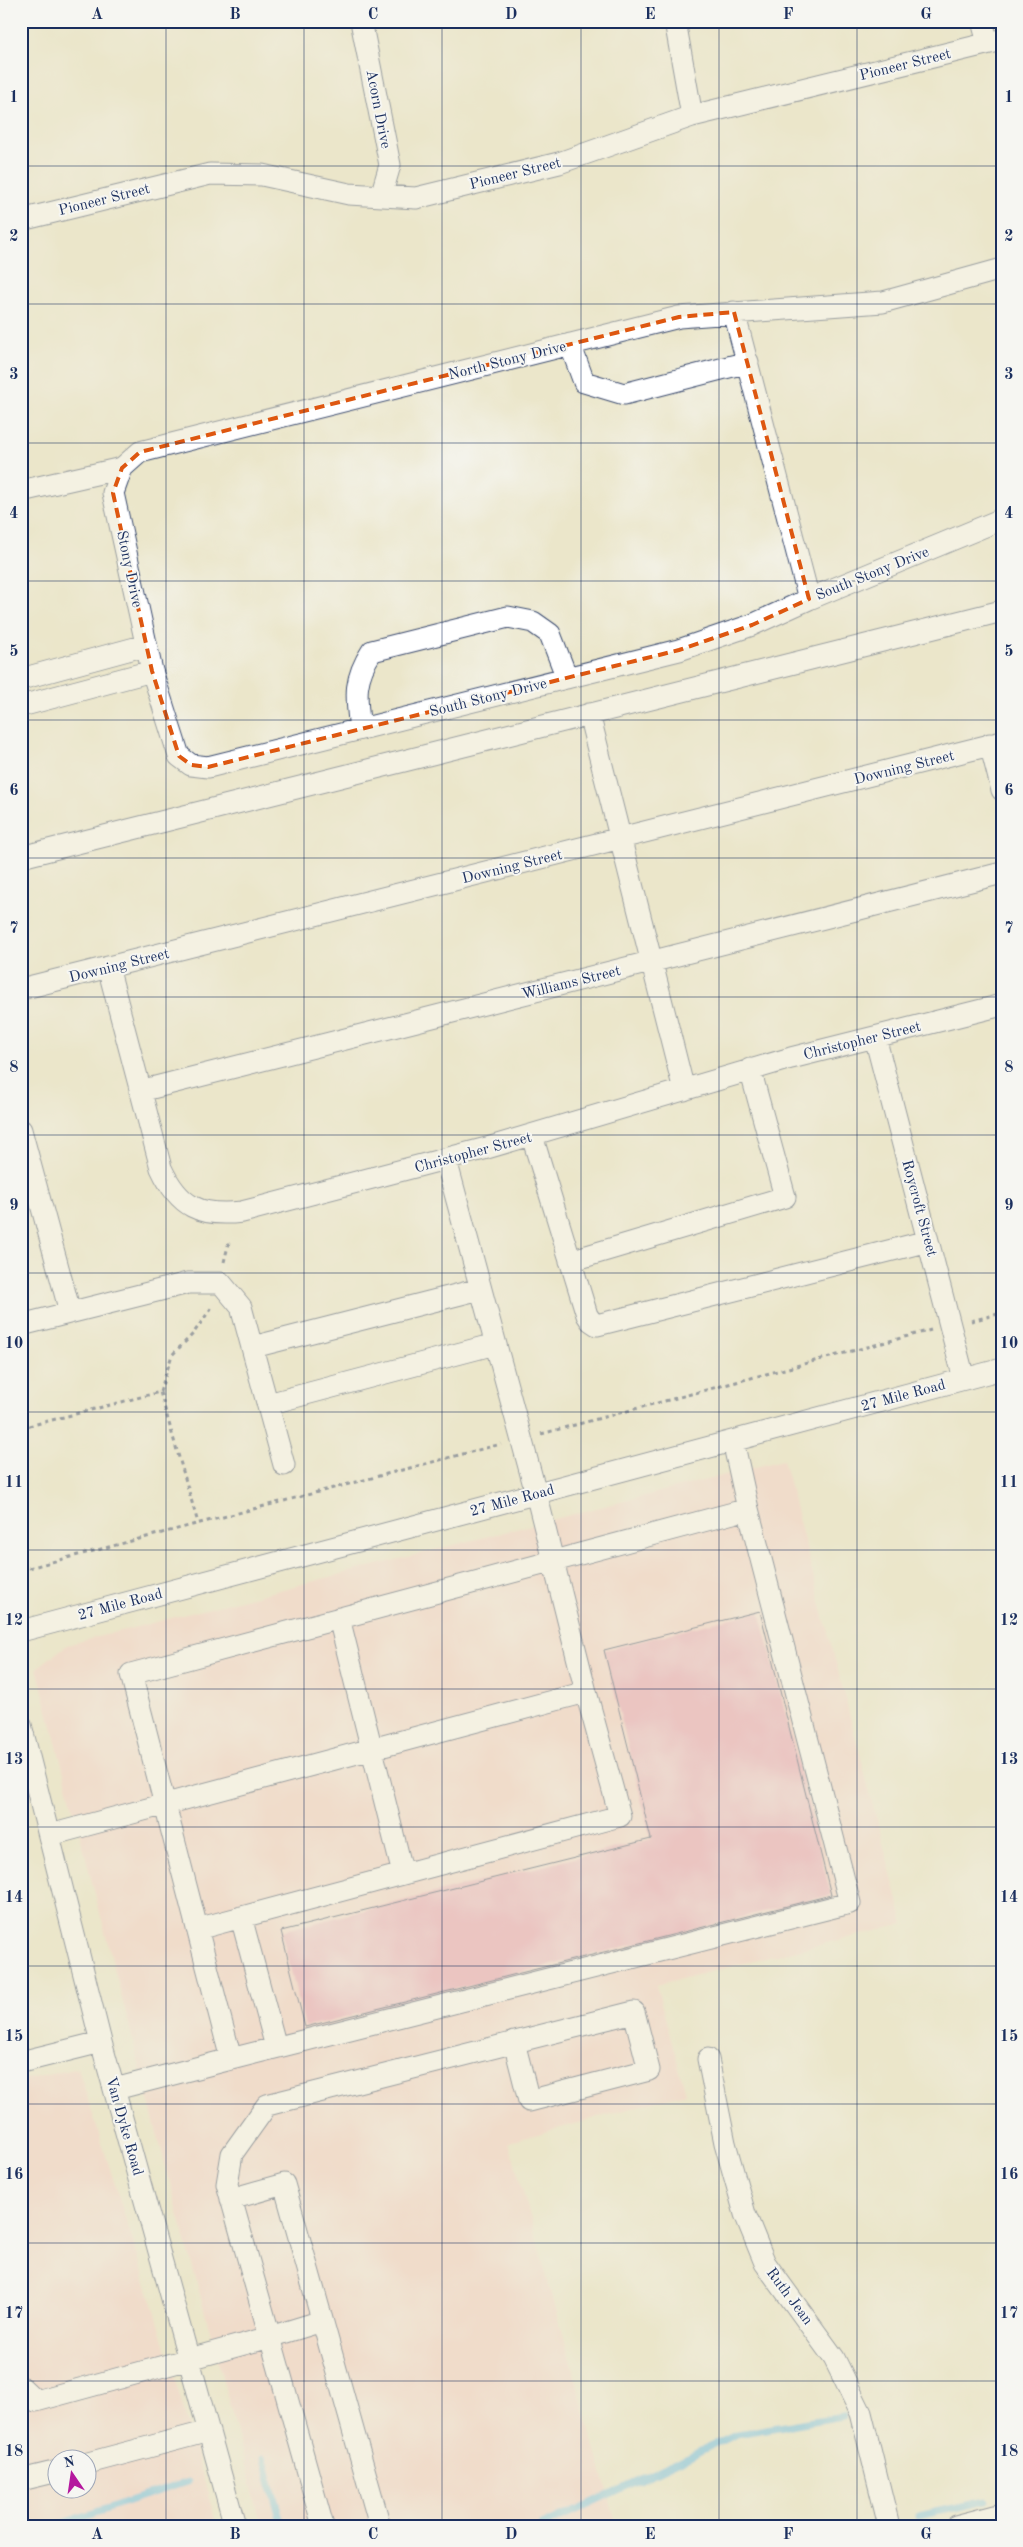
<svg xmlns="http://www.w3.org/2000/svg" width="1023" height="2547" viewBox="0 0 1023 2547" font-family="'Old Standard TT',serif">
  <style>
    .built { fill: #f7d0cb; fill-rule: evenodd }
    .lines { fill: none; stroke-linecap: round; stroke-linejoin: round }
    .stream { stroke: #6cbee8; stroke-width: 7 }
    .building { fill: #ea9db7 }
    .minor-casing { stroke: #3a4a6e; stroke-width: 23 }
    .path { stroke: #3a4a6e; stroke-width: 3; stroke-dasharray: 4 4; stroke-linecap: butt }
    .minor { stroke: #fff; stroke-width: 21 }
    .marked { fill: none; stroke: #de5710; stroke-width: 4; stroke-dasharray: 10 6; stroke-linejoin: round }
    .grid { fill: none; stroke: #1b2f5e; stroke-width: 1; stroke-opacity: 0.55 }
    .labels { text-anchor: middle; stroke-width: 4; stroke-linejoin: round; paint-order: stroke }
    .street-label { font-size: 15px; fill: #1b2f5e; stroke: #f6f6f2 }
    .neatline { fill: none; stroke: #1b2f5e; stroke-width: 2 }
    .grid-label { font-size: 16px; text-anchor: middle; font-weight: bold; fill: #1b2f5e }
  </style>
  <rect width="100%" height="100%" fill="#f6f6f2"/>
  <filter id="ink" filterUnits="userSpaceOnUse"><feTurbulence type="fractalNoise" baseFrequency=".02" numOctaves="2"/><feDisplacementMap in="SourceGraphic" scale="10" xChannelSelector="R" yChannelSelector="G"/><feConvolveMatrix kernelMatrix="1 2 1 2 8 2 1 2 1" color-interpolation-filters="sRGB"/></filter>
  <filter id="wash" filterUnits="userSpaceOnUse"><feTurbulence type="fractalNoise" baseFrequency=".0096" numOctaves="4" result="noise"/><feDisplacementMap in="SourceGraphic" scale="20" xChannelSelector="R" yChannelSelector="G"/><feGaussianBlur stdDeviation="1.12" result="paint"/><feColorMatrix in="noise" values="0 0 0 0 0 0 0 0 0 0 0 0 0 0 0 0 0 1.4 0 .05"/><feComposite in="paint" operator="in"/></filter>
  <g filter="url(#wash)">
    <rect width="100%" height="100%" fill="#ebe6ca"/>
    <path class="built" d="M783 1460 904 1924 656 1985 686 2093 509 2142 617 2526H262L151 2111 37 1668 67 1645Z
      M78 2068 157 2317 217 2526H21V2081ZM58 2460H88V2490H58Z"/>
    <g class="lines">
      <path class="stream" d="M264 2459 282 2526
        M918 2516 986 2501
        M53 2526 187 2482
        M542 2526 737 2434 843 2416"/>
    </g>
    <g id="blocks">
      <path class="building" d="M760 1611 831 1895 305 2027 281 1931 651 1839 604 1650Z"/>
    </g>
  </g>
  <g filter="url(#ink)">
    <use href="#blocks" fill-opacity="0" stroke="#3a4a6e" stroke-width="1"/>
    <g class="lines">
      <defs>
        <path id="minor" d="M361 21 390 165 381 196
          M675 21 692 116
          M982 21 988 43
          M21 220 210 174 262 175 349 194 416 198 559 163 692 116 1002 40
          M734 312 809 599
          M570 344 584 382 624 394 748 362
          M122 468 113 493 152 671 179 756 191 765 208 767 679 650 752 625 809 599 1002 519
          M21 491 122 468 140 452 679 317 883 302 1002 269
          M21 679 146 645
          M21 706 152 671
          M589 714 684 1090
          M360 729C356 697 353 680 372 651L508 617 533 622 550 634 567 678
          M990 744 1002 790
          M21 857 1002 611
          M108 967 161 1168C179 1207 200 1217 242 1212L487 1148 791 1058 1002 1005
          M21 989 1002 742
          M875 1037 964 1379
          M140 1091 1002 873
          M21 1130 70 1312
          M532 1136 587 1315 591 1321 597 1325 928 1241
          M570 1261 785 1197 750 1069
          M21 1325 188 1283H221L241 1307 284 1465
          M253 1347 480 1289
          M268 1404 495 1344
          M733 1441 748 1509
          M748 1509 850 1903 231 2059 131 1674Z
          M339 1618 403 1874
          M21 1631 1002 1369
          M21 1725 101 2042 235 2526
          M50 1835 586 1692 536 1493 446 1160
          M241 1917 276 2047
          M197 1929 620 1816 586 1692
          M708 2059 725 2143 745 2214 765 2263 834 2358 861 2413 889 2526
          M21 2062 101 2042
          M115 2089 231 2059
          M231 2199 284 2184 380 2526
          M322 2321 270 2337 323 2526
          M21 2387 36 2401 270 2337 227 2184 232 2154 267 2105 634 2012 649 2070 529 2101 514 2042
          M88 2463 209 2431
          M21 2480 58 2471
          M956 2526 1002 2514"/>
      </defs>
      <use href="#minor" class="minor-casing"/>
      <path class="path" d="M224 1262 229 1242
        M971 1321 1002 1313
        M160 1392 172 1355 193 1334 212 1307
        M21 1428 160 1392 198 1523
        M541 1434 931 1330
        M21 1570 501 1444"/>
      <use href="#minor" class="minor"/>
    </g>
  </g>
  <path d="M0 0H1023V2547H0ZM734 312 809 599 752 625 679 650 208 767 191 765 179 756 152 671 113 493 122 468 140 452 679 317Z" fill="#ebe6ca" fill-opacity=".55" fill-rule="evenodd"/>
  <path class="marked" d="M734 312 809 599 752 625 679 650 208 767 191 765 179 756 152 671 113 493 122 468 140 452 679 317Z"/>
  <path class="grid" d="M166 21V2526M304 21V2526M442 21V2526M581 21V2526M719 21V2526M857 21V2526M21 166H1002M21 304H1002M21 443H1002M21 581H1002M21 720H1002M21 858H1002M21 997H1002M21 1135H1002M21 1273H1002M21 1412H1002M21 1550H1002M21 1689H1002M21 1827H1002M21 1966H1002M21 2104H1002M21 2243H1002M21 2381H1002"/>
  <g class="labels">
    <g class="street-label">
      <text transform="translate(905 64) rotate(-14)" y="5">Pioneer Street</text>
      <text transform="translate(379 109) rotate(79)" y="5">Acorn Drive</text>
      <text transform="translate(515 173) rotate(-14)" y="5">Pioneer Street</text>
      <text transform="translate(104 199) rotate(-14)" y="5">Pioneer Street</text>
      <text transform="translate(507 360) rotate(-14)" y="5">North Stony Drive</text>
      <text transform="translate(130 569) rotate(78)" y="5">Stony Drive</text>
      <text transform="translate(872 573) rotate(-22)" y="5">South Stony Drive</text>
      <text transform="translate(488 697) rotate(-14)" y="5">South Stony Drive</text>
      <text transform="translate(904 767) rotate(-14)" y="5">Downing Street</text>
      <text transform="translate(512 866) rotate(-14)" y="5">Downing Street</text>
      <text transform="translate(119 965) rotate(-14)" y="5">Downing Street</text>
      <text transform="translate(571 982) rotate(-14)" y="5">Williams Street</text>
      <text transform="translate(862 1040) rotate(-14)" y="5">Christopher Street</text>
      <text transform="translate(473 1152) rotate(-15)" y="5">Christopher Street</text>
      <text transform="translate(920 1208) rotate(75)" y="5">Roycroft Street</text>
      <text transform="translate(903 1395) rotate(-15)" y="5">27 Mile Road</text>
      <text transform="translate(512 1500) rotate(-15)" y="5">27 Mile Road</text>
      <text transform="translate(120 1604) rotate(-15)" y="5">27 Mile Road</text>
      <text transform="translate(125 2126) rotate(74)" y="5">Van Dyke Road</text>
      <text transform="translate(790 2296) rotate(53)" y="5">Ruth Jean</text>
    </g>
  </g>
  <rect width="1023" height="2547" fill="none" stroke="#f6f6f2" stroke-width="55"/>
  <g transform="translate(72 2474) rotate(347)"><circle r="24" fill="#f6f6f2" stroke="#9ea6b7"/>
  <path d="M0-4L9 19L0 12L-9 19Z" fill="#b5179e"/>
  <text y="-8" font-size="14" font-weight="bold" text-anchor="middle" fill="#1b2f5e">N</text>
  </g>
  <rect x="28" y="28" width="968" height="2492" class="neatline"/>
  <g class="grid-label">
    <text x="97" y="19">A</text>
    <text x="235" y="19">B</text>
    <text x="373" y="19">C</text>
    <text x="511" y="19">D</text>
    <text x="650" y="19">E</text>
    <text x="788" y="19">F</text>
    <text x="926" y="19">G</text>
    <text x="14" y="102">1</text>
    <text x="1009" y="102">1</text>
    <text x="14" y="241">2</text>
    <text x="1009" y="241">2</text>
    <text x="14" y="379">3</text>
    <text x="1009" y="379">3</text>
    <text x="14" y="518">4</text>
    <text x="1009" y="518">4</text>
    <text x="14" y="656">5</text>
    <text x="1009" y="656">5</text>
    <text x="14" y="795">6</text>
    <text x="1009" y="795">6</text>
    <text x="14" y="933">7</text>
    <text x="1009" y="933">7</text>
    <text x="14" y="1072">8</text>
    <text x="1009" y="1072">8</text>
    <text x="14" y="1210">9</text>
    <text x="1009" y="1210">9</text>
    <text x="14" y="1348">10</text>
    <text x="1009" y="1348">10</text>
    <text x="14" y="1487">11</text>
    <text x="1009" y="1487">11</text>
    <text x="14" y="1625">12</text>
    <text x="1009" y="1625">12</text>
    <text x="14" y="1764">13</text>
    <text x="1009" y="1764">13</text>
    <text x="14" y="1902">14</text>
    <text x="1009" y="1902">14</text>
    <text x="14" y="2041">15</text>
    <text x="1009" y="2041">15</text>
    <text x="14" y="2179">16</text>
    <text x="1009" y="2179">16</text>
    <text x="14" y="2318">17</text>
    <text x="1009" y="2318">17</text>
    <text x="14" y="2456">18</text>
    <text x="1009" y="2456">18</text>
    <text x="97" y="2539">A</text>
    <text x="235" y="2539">B</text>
    <text x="373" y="2539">C</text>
    <text x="511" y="2539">D</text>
    <text x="650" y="2539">E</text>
    <text x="788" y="2539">F</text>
    <text x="926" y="2539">G</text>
  </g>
</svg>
